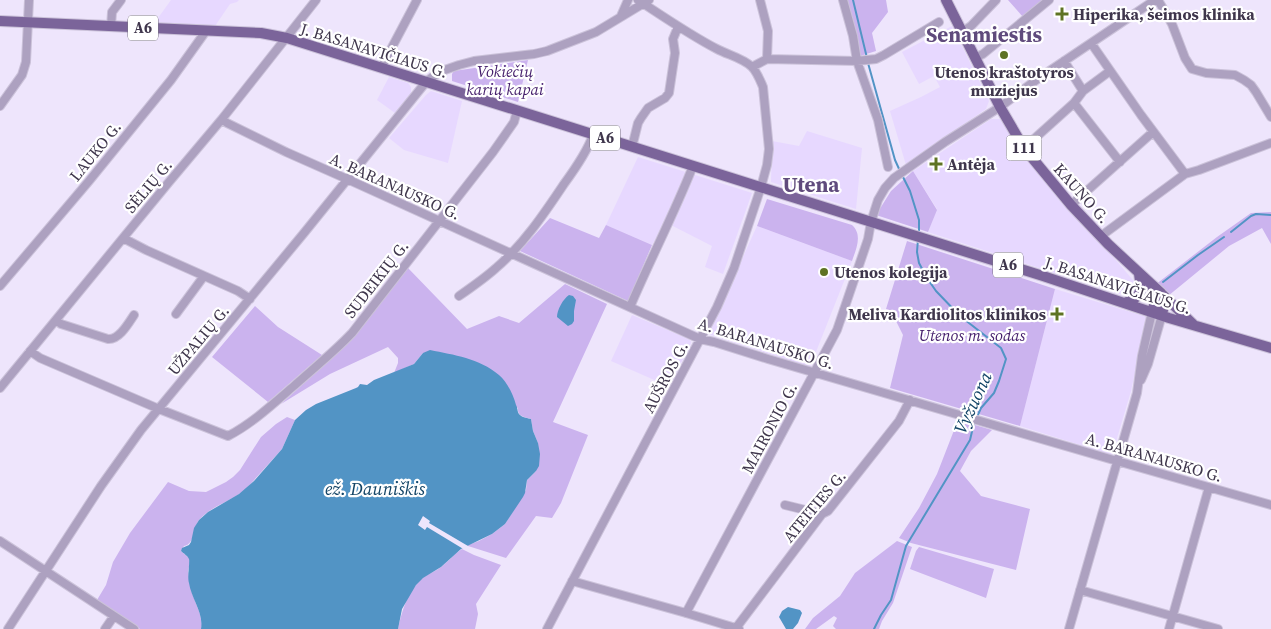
<svg xmlns="http://www.w3.org/2000/svg" width="1271" height="629" viewBox="0 0 1271 629" font-family="'Source Serif 4',serif">
  <style>
    .built { fill: #e7d8ff }
    .green { fill: #cbb3ee }
    .water { fill: #5294c5 }
    .pier { fill: #eee5fc }
    .lines { fill: none; stroke-linecap: round; stroke-linejoin: round }
    .stream { stroke: #5294c5; stroke-width: 2 }
    .minor-casing { stroke: #cbc2d9; stroke-width: 10 }
    .major-casing { stroke: #cbc2d9; stroke-width: 12 }
    .minor { stroke: #ada1c0; stroke-width: 8 }
    .major { stroke: #7b649a; stroke-width: 10 }
    .poi-dot { fill: #5e7323; stroke: #fff; stroke-width: 2 }
    .labels { text-anchor: middle; stroke-width: 4.5; stroke-linejoin: round; paint-order: stroke }
    .shield { fill: #fff; stroke: #797282; stroke-width: 1 }
    .shield-label { font-size: 15px; font-weight: bold; fill: #3f364c }
    .poi-label { font-size: 16px; font-weight: bold; fill: #3f364c; stroke: #fff; text-anchor: start }
    .street-label { font-size: 16px; fill: #3f364c; stroke: #fff }
    .park-label { font-size: 16px; font-style: italic; fill: #441d6b; stroke: #fff }
    .water-label { font-size: 18px; font-style: italic; fill: #124466; stroke: #fff }
    .district-label { font-size: 21px; font-weight: bold; fill: #604b7c; stroke: #fff }
  </style>
  <rect width="100%" height="100%" fill="#eee5fc"/>
  <path class="built" d="M171 0H239L237 2 230 4 215 26 153 25Z
    M952 26 989 101 986 109 906 165 890 111 921 97 940 87 934 76 919 84 902 52Z
    M389 77 408 83 411 87V93L408 98 395 113 377 100Z
    M431 91 462 101 448 163 404 150 389 138 426 95Z
    M991 119H1000L1027 156 1138 286V290L1131 297 1126 296 928 232 937 209 913 171Z
    M807 131 862 148 856 209 771 182 772 141 799 146Z
    M638 157 752 193 723 274 705 267 712 246 665 222 652 245 606 225Z
    M757 226 852 261 810 367 708 334Z
    M1055 289 1147 317 1131 391 1112 455 1020 426Z
    M632 315 689 339 691 342 689 349 668 386 611 361Z"/>
  <path class="green" d="M843 0H886L888 12 872 33 876 51 860 56Z
    M1008 0H1044L1023 17Z
    M528 60 518 102 452 81V74L454 71Z
    M913 171 937 210 928 232 876 215 891 191Z
    M767 199 852 225C863 235 856 249 852 261L757 226Z
    M1271 212V244L1262 228 1229 246 1168 296 1155 285 1217 237 1251 213Z
    M550 218 599 238 606 225 652 245 628 301 520 251Z
    M907 241 1055 289 1020 426 890 388 903 335 891 311 886 309Z
    M408 268 467 329 499 316 519 323 565 284 607 304 553 422 588 435 561 503 552 518 536 516 506 558 468 546V545L479 541 492 534 505 524 526 490 527 480 536 471 538 443 533 431 531 419C524 417 517 416 518 408L423 353 414 364 394 373 398 363V358L388 347 330 374 281 404 342 349 370 316Z
    M255 306 278 327 322 355 268 402 212 357Z
    M287 417 295 420 282 449 246 489C232 501 211 506 199 520 193 528 195 544 184 546L181 551 189 558 190 562 188 571 192 593 200 614 202 625 201 629H140L97 600 106 585 113 562 130 533 168 482 189 491 206 492 226 482 233 477 240 470 261 437 276 424Z
    M958 420 992 430 971 451 960 471 981 496 1030 509 1016 570 911 543 899 538 919 508 937 474Z
    M897 541 912 547 893 603 882 621 879 629H836L833 626 837 618 834 616 816 629H805L813 618 840 596 855 573Z
    M919 547 994 569 986 598 910 569 916 551Z
    M462 549 474 555 501 565 476 604 478 614 475 629H398C402 611 408 589 424 577 430 573 436 571 441 567 449 561 454 554 462 549Z"/>
  <path class="water" d="M569 295 573 296 576 300 574 311V321L572 324 568 326 557 317C557 310 563 299 569 295Z
    M430 350C454 355 479 358 499 375 507 382 513 394 516 405 518 408 517 413 520 415 523 418 528 418 531 419L533 431 538 443 540 454 539 466 536 471 527 480 525 493 523 497 505 524 492 534 461 549 441 567 423 578 416 585 402 609 398 629H201C204 613 191 598 189 583 187 577 190 563 189 559 188 556 183 553 181 551L182 548 189 545 191 542 194 528 199 520 208 512 239 494 254 481 282 449 295 420 306 410 316 404 356 388 358 387 360 384 367 385 374 380 414 364 423 353Z
    M788 607 800 610 802 613 798 623 793 629H786L779 617 782 611Z"/>
  <path class="pier" d="M423 516 430 521 429 523 468 546 467 548 465 550 427 527 425 530 418 525Z"/>
  <g class="lines">
    <path class="stream" d="M853 0 867 58
      M868 63 895 160 900 171
      M902 175 910 191 919 220V232
      M1231 232 1251 216 1256 214 1271 215
      M918 239 917 252 919 263 927 278 936 291 960 316 1001 348 1006 359 999 381 994 393 981 408 976 419
      M1163 282 1198 255 1224 237
      M874 629 881 615 891 600 906 546 970 440 974 423"/>
    <defs>
      <path id="minor" d="M760 0 768 31 767 59
        M843 0 853 36 857 61 878 120 888 167
        M1158 0 1172 24 1185 58 1192 69 1206 73 1235 75 1244 80 1251 85 1256 92 1271 117
        M621 16 628 0
        M111 27 112 12 121 0
        M962 32 971 26 996 0
        M1091 43 1141 115 1185 174
        M975 58 983 54 1049 0
        M1064 61 1083 91
        M752 67 767 59 857 61 876 59 884 55 939 22
        M381 68 417 0
        M1074 103 1120 162
        M0 106 22 75 26 62 29 0
        M222 119 227 123 286 152 347 179 700 339 714 342 768 359 1117 461 1271 505
        M632 147 638 123 641 118 648 108 665 98 669 93 675 53 673 39 678 27
        M1024 148 1074 103 1083 91 1110 71
        M1071 205 1153 132
        M1101 236 1185 174 1199 170 1271 143
        M123 238 146 250 238 291 250 299
        M0 286 89 181 171 80 206 31
        M459 296C472 287 485 278 496 268 523 245 544 214 564 184 575 169 587 152 593 135
        M630 307C650 260 674 214 693 166
        M176 314 204 276
        M56 320 61 324 108 339C119 340 128 324 134 315
        M30 351 40 358 159 409 228 436C253 423 274 403 295 385 314 368 334 352 352 333L493 152 514 122 517 111
        M1141 380 1148 364 1162 315
        M0 388 169 182 222 119 316 0
        M785 505 822 514
        M0 541 134 629
        M572 581 686 613 739 629
        M1080 590 1218 629
        M686 613 837 330 868 239 871 222 878 200 885 188 894 178 945 142 1000 107 1039 78 1155 0
        M736 628 822 514 828 511 899 421 910 400
        M8 629 101 486 141 430 304 233 426 82 439 72 459 65 474 61 534 54 547 51 596 32 649 0
        M105 629 114 616
        M547 629 717 307 734 268 761 187 767 165 769 149 763 87C760 80 757 72 752 67 743 58 728 55 717 49 690 35 664 17 638 0
        M1069 629 1137 393 1142 356 1152 312
        M1169 629 1209 487"/>
      <path id="major" d="M946 0 1000 107 1024 148 1071 205 1108 244 1161 293 1165 300 1162 315
        M0 21 261 33 287 38 1043 276 1169 318 1271 348
        M1151 285C1156 297 1156 300 1152 312
        M1162 294 1193 324
        M1124 303C1142 298 1142 291 1139 274"/>
    </defs>
    <use href="#minor" class="minor-casing"/>
    <use href="#major" class="major-casing"/>
    <use href="#minor" class="minor"/>
    <use href="#major" class="major"/>
  </g>
  <g class="poi-dot">
    <path d="M1059.5 6.5h5v5h5v5h-5v5h-5v-5h-5v-5h5z"/>
    <circle cx="1004" cy="55" r="5"/>
    <path d="M933.5 156.5h5v5h5v5h-5v5h-5v-5h-5v-5h5z"/>
    <circle cx="824" cy="272" r="5"/>
    <path d="M1054.5 306.5h5v5h5v5h-5v5h-5v-5h-5v-5h5z"/>
  </g>
  <g class="labels">
    <g class="shield">
      <rect x="128" y="15.5" width="30" height="25" rx="4"/>
      <rect x="590" y="125.5" width="30" height="25" rx="4"/>
      <rect x="1006.5" y="135.5" width="35" height="25" rx="4"/>
      <rect x="993" y="252.5" width="30" height="25" rx="4"/>
    </g>
    <g class="shield-label">
      <text x="143" y="33">A6</text>
      <text x="605" y="143">A6</text>
      <text x="1024" y="153">111</text>
      <text x="1008" y="270">A6</text>
    </g>
    <g class="poi-label">
      <text x="1073" y="20">Hiperika, šeimos klinika</text>
      <text x="1004" y="78" text-anchor="middle">Utenos kraštotyros<tspan x="1004" dy="18">muziejus</tspan></text>
      <text x="947" y="170">Antėja</text>
      <text x="834" y="278">Utenos kolegija</text>
      <text x="1046" y="320" text-anchor="end">Meliva Kardiolitos klinikos</text>
    </g>
    <g class="street-label">
      <text transform="translate(374 50) rotate(17)" y="6">J. BASANAVIČIAUS G.</text>
      <text transform="translate(95 151) rotate(-51)" y="6">LAUKO G.</text>
      <text transform="translate(148 186) rotate(-50)" y="6">SĖLIŲ G.</text>
      <text transform="translate(395 186) rotate(24)" y="6">A. BARANAUSKO G.</text>
      <text transform="translate(1082 193) rotate(48)" y="6">KAUNO G.</text>
      <text transform="translate(376 279) rotate(-52)" y="6">SUDEIKIŲ G.</text>
      <text transform="translate(1118 285) rotate(18)" y="6">J. BASANAVIČIAUS G.</text>
      <text transform="translate(198 340) rotate(-50)" y="6">UŽPALIŲ G.</text>
      <text transform="translate(766 343) rotate(17)" y="6">A. BARANAUSKO G.</text>
      <text transform="translate(665 377) rotate(-62)" y="6">AUŠROS G.</text>
      <text transform="translate(769 428) rotate(-62)" y="6">MAIRONIO G.</text>
      <text transform="translate(1154 457) rotate(16)" y="6">A. BARANAUSKO G.</text>
      <text transform="translate(814 506) rotate(-50)" y="6">ATEITIES G.</text>
    </g>
    <g class="park-label">
      <text x="505" y="77">Vokiečių<tspan x="505" dy="18">karių kapai</tspan></text>
      <text x="972" y="341">Utenos m. sodas</text>
    </g>
    <g class="water-label">
      <text transform="translate(973 403) rotate(-65)" y="6">Vyžuona</text>
      <text x="375" y="495">ež. Dauniškis</text>
    </g>
    <g class="district-label">
      <text x="984" y="42">Senamiestis</text>
      <text x="811" y="192">Utena</text>
    </g>
  </g>
</svg>
